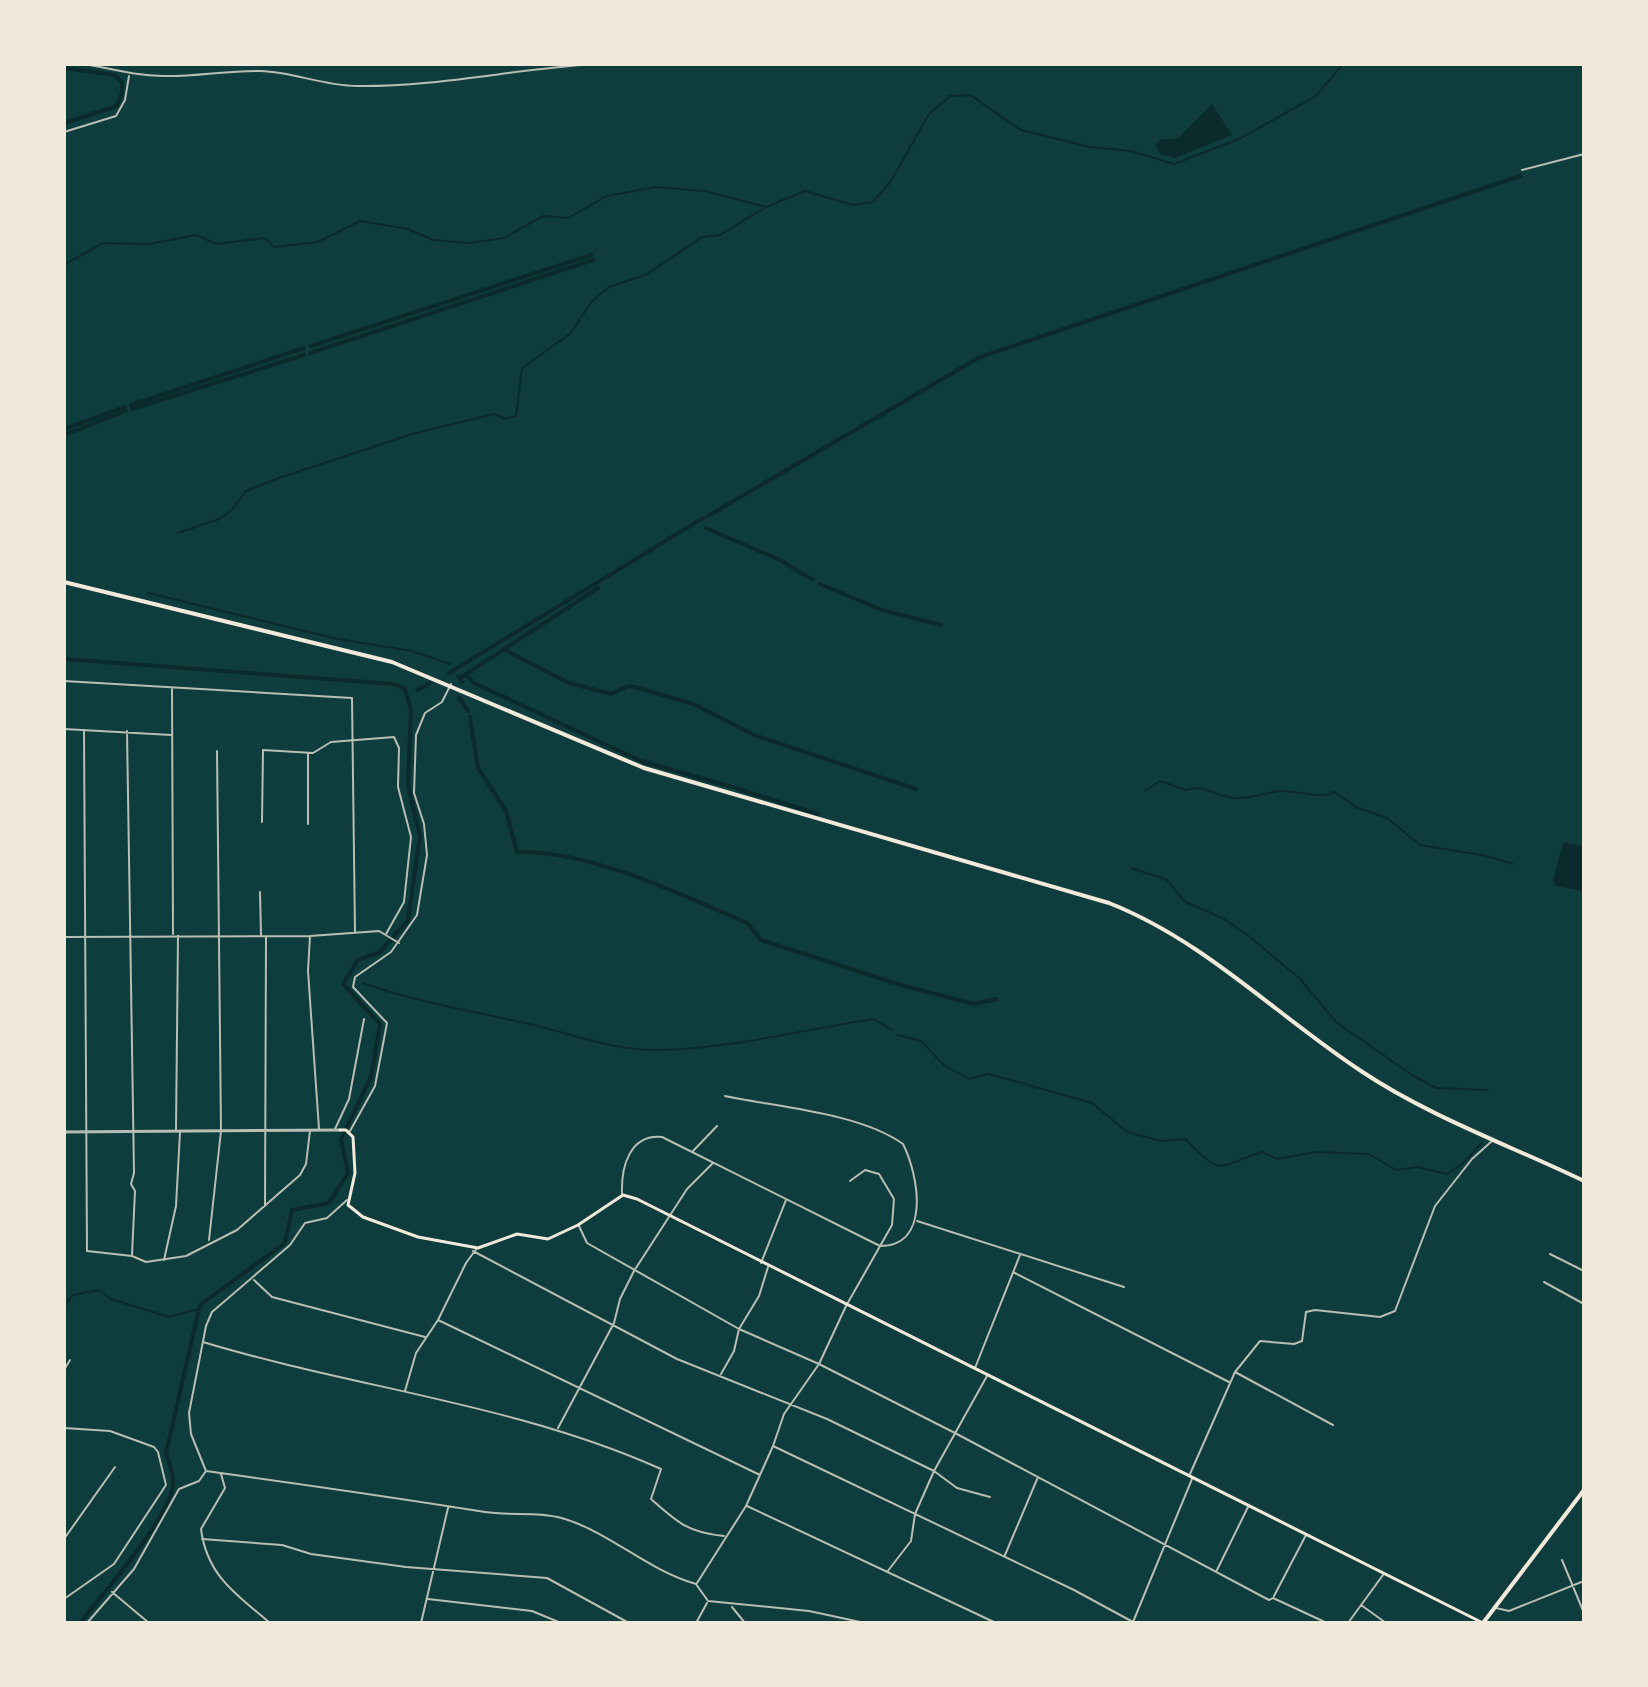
<svg xmlns="http://www.w3.org/2000/svg" width="1648" height="1687" viewBox="0 0 1648 1687" font-family="Commissioner,sans-serif">
  <style>
    .water { fill: #0a2a2b }
    .lines { fill: none; stroke-linecap: round; stroke-linejoin: round }
    .stream { stroke: #0a2a2b; stroke-width: 2 }
    .canal { stroke: #0a2a2b; stroke-width: 4 }
    .minor { stroke: #b8beb3; stroke-width: 2 }
    .tertiary { stroke: #b8beb3; stroke-width: 3 }
    .secondary { stroke: #f1e9da; stroke-width: 3 }
    .primary { stroke: #f1e9da; stroke-width: 4 }
  </style>
  <rect width="100%" height="100%" fill="#0f3d3e"/>
  <path class="water" d="M1212 104 1232 135 1175 158 1160 154 1155 145 1159 140 1178 138Z
    M1563 842 1584 847V891L1556 886 1553 881Z"/>
  <g class="lines">
    <path class="stream" d="M64 265 103 243 149 244 196 235 217 244 265 238 274 247 318 242 360 221 408 229 433 240 469 243 504 238 543 216 568 218 607 196 656 187 705 191 766 207
      M178 533 219 519 232 510 246 491 279 478 412 434 494 414 506 419 516 416 522 368 571 333 591 302 609 287 645 275 702 237 720 235 766 207 805 191 853 205 873 202 891 181 929 114 950 96 970 95 1021 130 1090 147 1131 151 1174 164 1239 139 1316 96 1343 64
      M148 593 338 639 412 651 450 664
      M1145 791 1160 781 1186 790C1206 783 1215 797 1235 798 1251 799 1263 793 1279 791 1299 790 1317 800 1335 792L1356 807 1387 818 1420 845 1487 856 1513 864
      M1132 868 1167 880 1184 901 1224 919 1250 937 1300 979 1336 1022 1412 1075 1436 1088 1488 1090
      M363 983C421 1004 482 1012 541 1027 582 1037 618 1051 661 1050 732 1048 803 1030 873 1019L892 1030
      M898 1035 921 1041 944 1065 969 1079 988 1074 1014 1081 1092 1103 1127 1132 1162 1141 1185 1139C1224 1178 1215 1167 1262 1152L1277 1159 1316 1152 1369 1154 1396 1170 1417 1167 1447 1174 1462 1164 1482 1143
      M64 1306 73 1295 98 1290 111 1299 169 1317 199 1309"/>
    <path class="canal" d="M64 68 115 75 122 82V93L117 106 64 123
      M311 346 591 255
      M310 353 593 260
      M131 405 304 348
      M132 409 304 355
      M64 429 125 407
      M64 435 126 411
      M708 516 980 357 1520 176
      M706 528 780 560 813 580
      M820 584 882 610 941 625
      M503 649 569 683 611 694 628 686 635 687 696 705 750 733
      M64 659 394 684 405 689 411 710 408 785 420 836 408 920 380 952 358 960 343 984 380 1024 371 1077 341 1139 348 1173 329 1203 292 1210 285 1243 200 1305 166 1453C169 1463 174 1474 173 1484 172 1515 101 1596 80 1623
      M449 673 703 518
      M458 676 462 682
      M467 676 474 683 641 761 722 784
      M460 678 598 588
      M418 690 430 683
      M459 698 468 711
      M470 717 478 768 506 811 517 852C589 850 680 894 747 923L761 940 901 985 974 1004 997 999
      M754 735 916 789
      M726 785 818 814"/>
    <path class="minor" d="M85 64C112 69 136 76 163 76 196 77 228 70 261 71 293 72 324 86 357 86 436 87 515 69 594 64
      M653 64H687
      M64 132 116 116 125 100 129 76
      M1522 170 1584 154
      M64 681 352 698 355 932
      M172 688 173 934
      M64 729 171 735
      M84 730 87 1251 132 1256 146 1262 186 1256 237 1230 300 1175 306 1164 310 1131
      M127 731 134 1173 131 1184 135 1191 132 1255
      M308 754V824
      M262 822 263 750 313 753 331 742 394 737 399 748 398 787 411 837 404 902 386 934
      M260 892 261 935
      M310 936 308 971 319 1129
      M64 937 310 936 379 931 399 943
      M176 1129 178 936
      M335 1129 349 1099 364 1019
      M350 1131 375 1086 387 1023 353 987 355 977 391 952 417 915 427 855 424 824 414 793 416 735 425 713 442 702 451 684
      M693 1151 717 1126
      M622 1194C621 1166 630 1134 662 1137L880 1246C931 1246 919 1176 903 1144 860 1113 777 1107 725 1096
      M265 1206 266 937
      M917 1221 1124 1287
      M579 1226 587 1243 739 1329 819 1364 955 1433 1269 1600 1273 1598 1327 1623
      M209 1240 221 1131 217 751
      M473 1251 677 1359 827 1419 934 1471 957 1488 990 1497
      M1550 1254 1584 1271
      M164 1260 176 1206 180 1132
      M761 1263 786 1200
      M1013 1272 1229 1382
      M254 1280 272 1297 425 1337
      M1544 1282 1584 1304
      M438 1320 760 1475
      M203 1342C355 1388 516 1404 661 1469L651 1499C677 1522 688 1533 724 1536
      M975 1368 1020 1255
      M64 1370 70 1360
      M1235 1372 1260 1341 1294 1344 1302 1341 1306 1312 1315 1310 1380 1317 1395 1311 1435 1206 1472 1159 1492 1141
      M721 1374 734 1351 739 1329 759 1296 768 1267
      M405 1391 416 1353 438 1320 466 1263 477 1248
      M64 1428 110 1431 154 1447 158 1452 166 1485 114 1564 64 1599
      M558 1428 614 1323 620 1299 634 1271 687 1189 713 1163
      M773 1446 1074 1590 1133 1622 1192 1479
      M64 1464 65 1463
      M206 1471C300 1484 392 1497 485 1512 511 1516 539 1511 565 1519 612 1534 649 1571 696 1584L708 1601 809 1611 865 1623
      M221 1474 225 1488 201 1529C207 1576 236 1594 270 1623
      M1190 1474 1235 1372 1333 1425
      M747 1506 996 1623
      M64 1539 115 1467
      M202 1539 282 1545 311 1554 406 1567 547 1578 629 1623
      M1005 1555 1038 1477
      M1562 1560 1584 1613
      M1217 1570 1248 1507
      M887 1572 911 1541 915 1514 934 1471 987 1376
      M697 1583 746 1506 773 1446 784 1414 819 1364 846 1306 892 1225 894 1199 879 1174 865 1170 850 1181
      M112 1592 149 1623
      M1274 1596 1306 1535
      M428 1599 532 1611 561 1623
      M1361 1605 1386 1623
      M732 1607 745 1623
      M1496 1608 1509 1611 1584 1581
      M87 1623 134 1569 179 1489 199 1481 206 1471 191 1434 189 1413 206 1326 212 1312 290 1245 305 1223 327 1218 347 1200
      M421 1623 448 1508
      M696 1623 707 1603
      M1348 1623 1383 1575"/>
    <path class="tertiary" d="M64 1132 340 1130"/>
    <path class="secondary" d="M340 1130H346L353 1137 355 1173 348 1205 363 1217 418 1237 478 1248 517 1234 548 1239 578 1225 623 1195 637 1199 1483 1623"/>
    <path class="primary" d="M64 582 392 662 644 768 1109 903C1205 941 1276 1015 1361 1071 1430 1117 1509 1145 1584 1181
      M1483 1623 1584 1490"/>
  </g>
  <rect width="1648" height="1687" fill="none" stroke="#f1e9da" stroke-width="132"/>
</svg>
